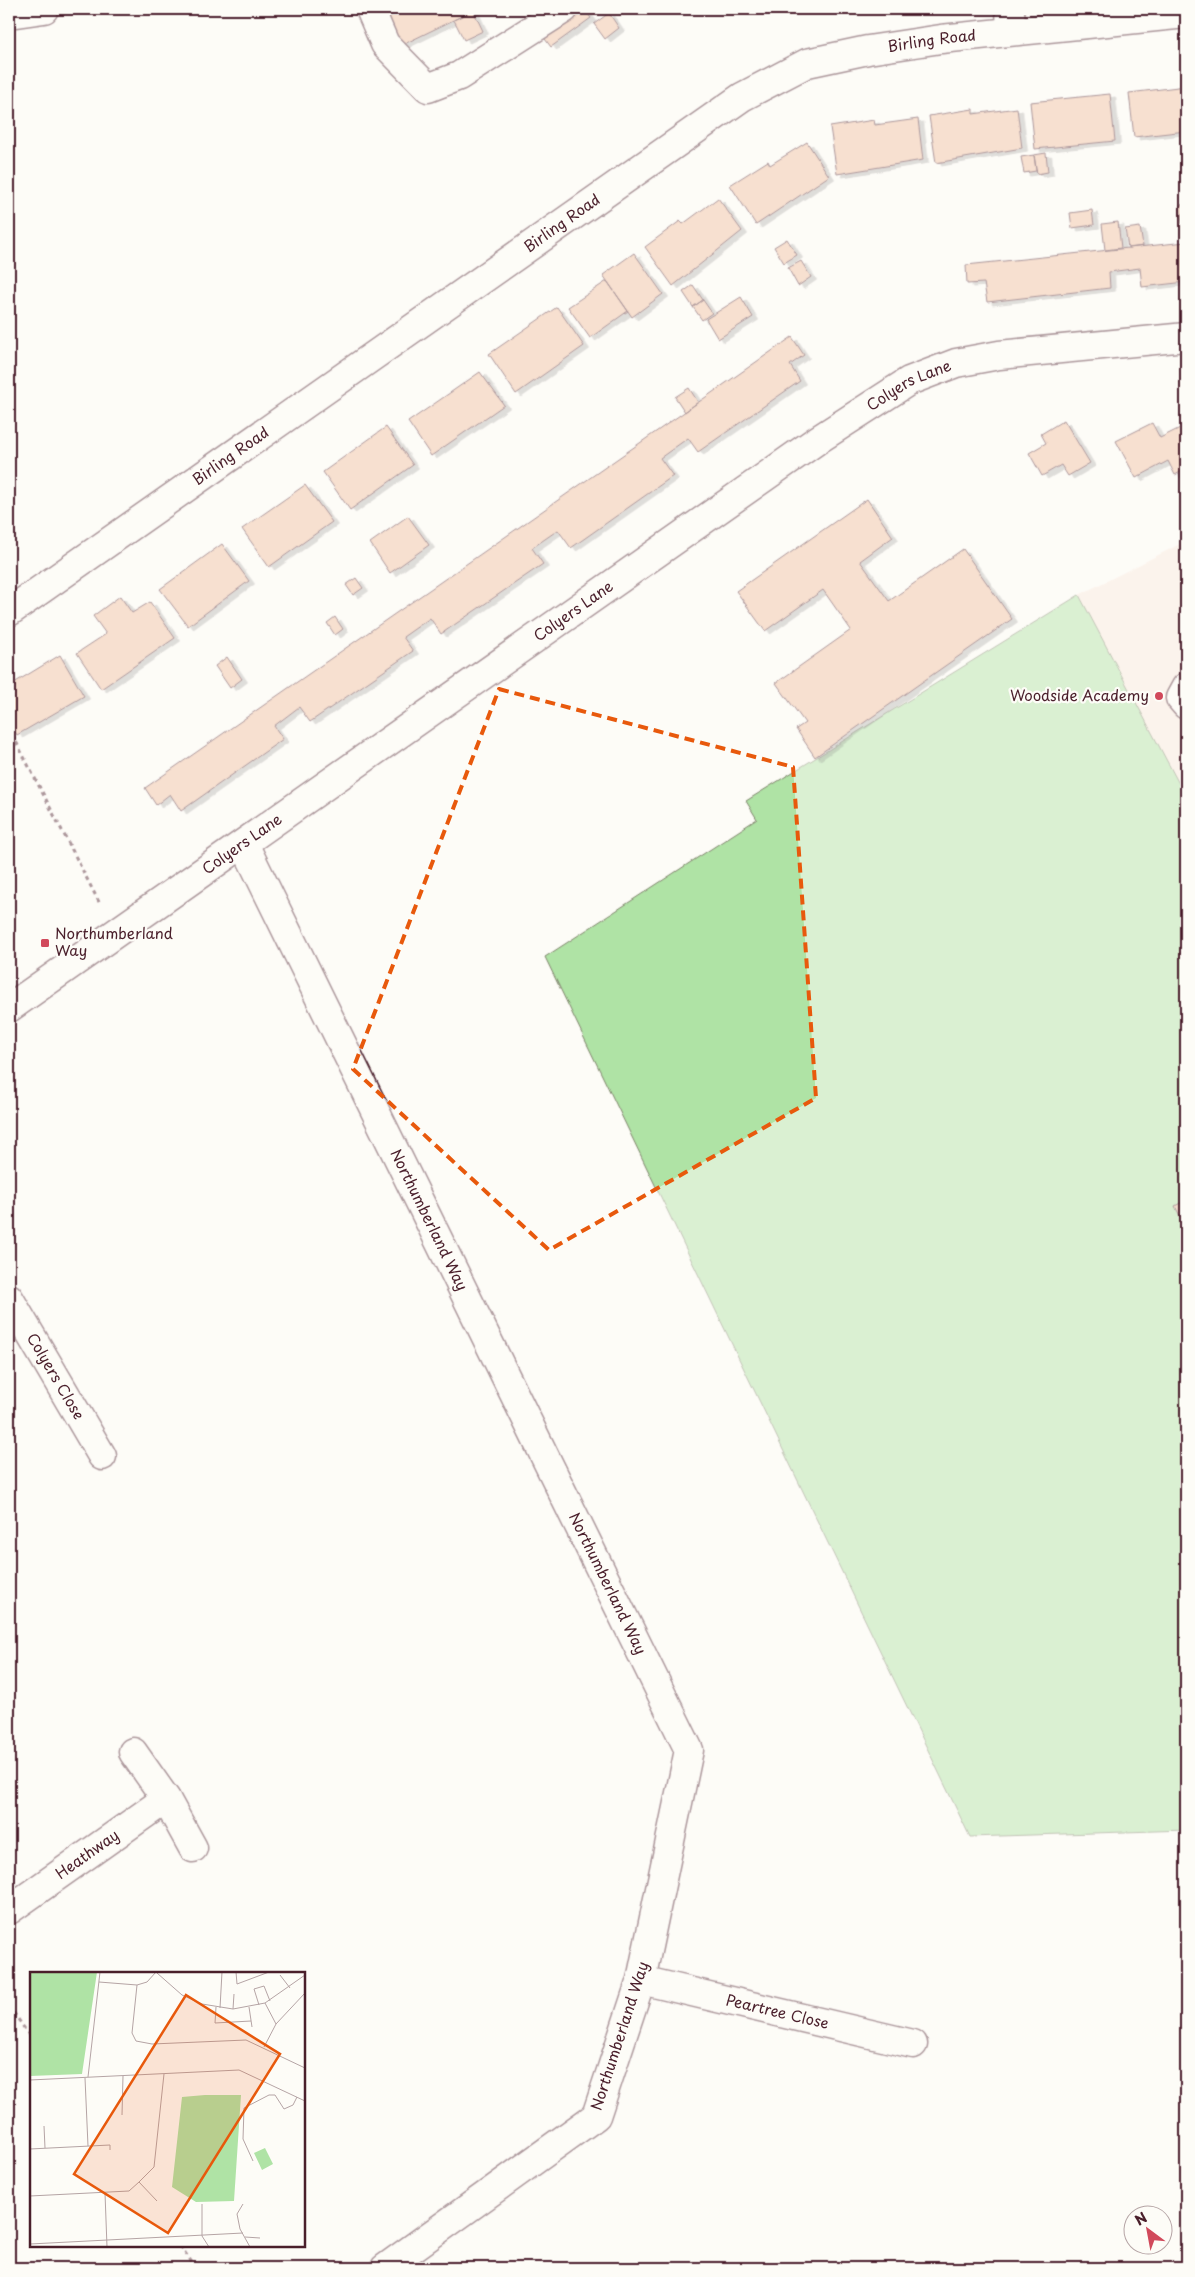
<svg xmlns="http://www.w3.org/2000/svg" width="1195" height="2277" viewBox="0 0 1195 2277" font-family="'Playpen Sans',sans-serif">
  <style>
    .built { fill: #f9e9dd }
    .green { fill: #afe3a5; stroke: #7c8168 }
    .building { fill: #efbe9f; stroke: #4a1f2b; filter: url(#shadow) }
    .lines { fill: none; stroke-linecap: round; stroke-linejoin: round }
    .minor-casing { stroke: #4a1f2b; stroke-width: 31 }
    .path { stroke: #4a1f2b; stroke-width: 3; stroke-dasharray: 4 4; stroke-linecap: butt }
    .minor { stroke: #fdfcf7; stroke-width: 28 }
    .marked { fill: none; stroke: #e8590c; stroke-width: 4; stroke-dasharray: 10 6; stroke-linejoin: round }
    .poi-dot { fill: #d1495b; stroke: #fdfcf7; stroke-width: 2 }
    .labels { text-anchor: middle; stroke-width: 4.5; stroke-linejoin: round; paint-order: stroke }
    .street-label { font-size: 15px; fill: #4a1f2b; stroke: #fdfcf7 }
    .poi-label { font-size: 15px; fill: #4a1f2b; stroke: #fdfcf7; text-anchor: end }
    .inset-road { fill: none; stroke: #b5a4a5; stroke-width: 1 }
    .view { fill: #e8590c; fill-opacity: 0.15; stroke: #e8590c; stroke-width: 2.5 }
    .inset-edge { fill: none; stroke: #4a1f2b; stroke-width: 2.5 }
  </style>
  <defs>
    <filter id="shadow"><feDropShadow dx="5.5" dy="3" stdDeviation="0" flood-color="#0004"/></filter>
  </defs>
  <rect width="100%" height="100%" fill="#fdfcf7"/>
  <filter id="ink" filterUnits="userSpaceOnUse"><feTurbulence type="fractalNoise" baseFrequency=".02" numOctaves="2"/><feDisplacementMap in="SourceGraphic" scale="10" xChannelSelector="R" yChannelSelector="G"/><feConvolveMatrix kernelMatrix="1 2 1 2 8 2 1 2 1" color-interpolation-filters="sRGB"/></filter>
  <g filter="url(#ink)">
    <path class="built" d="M1186 541V797L1079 595Z"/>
    <path class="green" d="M1079 595 1186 797V1830L970 1837 545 957 757 819 746 801Z"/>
    <path class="building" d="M379 9H476L396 48Z
      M579 9H584L591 18 551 47 542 35Z
      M473 10 483 31 464 40 454 20Z
      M609 13 619 28 605 39 594 24Z
      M1186 86V131L1134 137 1129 93Z
      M1110 94 1115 141 1035 149 1030 102Z
      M1017 108 1022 148 936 163 929 116 973 109V114Z
      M918 119 923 160 837 174 830 127 874 120 875 125Z
      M807 142 829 176 756 225 730 185 768 161 770 165Z
      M1046 153 1048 172 1037 174 1034 155Z
      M1034 155 1036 171 1024 173 1021 157Z
      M718 198 742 231 673 286 645 247 680 221 683 224Z
      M1186 204V224H1182L1180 205Z
      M1092 210 1094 225 1072 228 1070 213Z
      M1118 222 1121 248 1105 250 1102 224Z
      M1140 227 1143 246 1128 248 1125 229Z
      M787 239 797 255 784 263 774 247Z
      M1186 242V282L1142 287 1140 268 1109 272 1110 288 987 302 984 283 967 284 966 265Z
      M634 253 663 294 632 317 603 275Z
      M801 261 811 277 798 286 788 268Z
      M607 281 628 311 590 338 568 307Z
      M693 285 703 300 693 307 683 292Z
      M741 297 753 317 718 339 706 319Z
      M703 300 712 313 702 320 693 307Z
      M557 307 584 346 516 394 489 354Z
      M792 337 804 355 790 365 800 381 698 452 688 438 660 458 673 476 571 548 558 530 532 548 543 564 441 634 430 618 403 637 413 651 310 722 299 707 274 726 283 739 181 811 170 794 156 805 145 788Z
      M480 372 504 405 431 456 408 422Z
      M689 388 698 402 685 412 675 397Z
      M1064 420 1090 463 1068 476 1061 465 1042 476 1029 453 1046 443 1041 434Z
      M1152 423 1160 438 1186 425V469L1175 475 1168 461 1136 478 1116 441Z
      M386 427 413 465 350 510 323 472Z
      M305 485 332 522 269 567 242 529Z
      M867 499 893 537 860 561 889 601 963 549 1012 619 815 757 796 729 805 723 776 683 851 630 823 590 765 631 736 591Z
      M408 516 429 545 390 573 370 543Z
      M222 544 249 581 188 626 160 589Z
      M356 578 363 588 353 595 346 585Z
      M120 596 132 613 150 602 175 638 101 689 77 653 106 634 93 616Z
      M335 617 343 629 335 635 327 623Z
      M60 655 84 696 17 735 9 721V686Z
      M227 657 242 679 230 688 215 666Z
      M1186 1200V1225L1185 1226 1175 1206Z"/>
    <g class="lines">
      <defs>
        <g id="minor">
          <path d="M370 9 385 44 428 88 459 76 564 9"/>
          <path d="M1010 9 1011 31"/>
          <path d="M9 14 44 9"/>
          <path id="s1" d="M9 612 742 97 807 63 868 50 941 39 1186 14"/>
          <path d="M1186 687 1180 698 1186 705"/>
          <path id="s2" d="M244 844 689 1750 641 1980 596 2116 385 2268"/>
          <path id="s3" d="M9 1008 816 441 909 381 956 363 999 355 1186 337"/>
          <path id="s4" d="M9 1298 102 1456"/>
          <path d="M133 1752 166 1799"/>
          <path id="s5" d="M9 1910 166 1799 193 1848"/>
          <path id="s6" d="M641 1980 913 2044"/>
        </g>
      </defs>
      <use href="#minor" class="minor-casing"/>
      <path class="path" d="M9 728 100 904
        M9 2006 31 2038
        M180 2246 196 2268"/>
      <use href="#minor" class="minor"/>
    </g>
  </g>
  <path d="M0 0H1195V2277H0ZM499 689 793 767 816 1098 549 1250 353 1069Z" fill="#fdfcf7" fill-opacity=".55" fill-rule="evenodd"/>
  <path class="marked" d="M499 689 793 767 816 1098 549 1250 353 1069Z"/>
  <g class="poi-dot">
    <circle cx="1159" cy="696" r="5"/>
    <rect x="40" y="938" width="10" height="10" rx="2.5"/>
  </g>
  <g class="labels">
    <g class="street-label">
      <text dy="5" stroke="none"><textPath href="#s1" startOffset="1096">Birling Road</textPath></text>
      <text dy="5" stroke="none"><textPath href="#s1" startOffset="676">Birling Road</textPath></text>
      <text dy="5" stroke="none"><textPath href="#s3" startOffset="1095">Colyers Lane</textPath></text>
      <text dy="5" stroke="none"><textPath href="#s1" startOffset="271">Birling Road</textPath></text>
      <text dy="5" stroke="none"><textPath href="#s3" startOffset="690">Colyers Lane</textPath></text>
      <text dy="5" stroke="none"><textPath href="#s3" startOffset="285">Colyers Lane</textPath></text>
      <text dy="5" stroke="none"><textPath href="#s2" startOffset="419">Northumberland Way</textPath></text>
      <text dy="5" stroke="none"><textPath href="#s4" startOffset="91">Colyers Close</textPath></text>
      <text dy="5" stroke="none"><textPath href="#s2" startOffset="824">Northumberland Way</textPath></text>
      <text dy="5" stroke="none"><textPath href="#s5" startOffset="96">Heathway</textPath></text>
      <text dy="5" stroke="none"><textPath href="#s6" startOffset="140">Peartree Close</textPath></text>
      <text transform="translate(620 2036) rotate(-72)" y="5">Northumberland Way</text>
    </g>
    <g class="poi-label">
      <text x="1149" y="701">Woodside Academy</text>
      <text x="55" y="939" text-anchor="start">Northumberland<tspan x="55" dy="17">Way</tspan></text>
    </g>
  </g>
  <g transform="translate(30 1972)">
    <rect width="275" height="275" fill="#fdfcf7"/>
    <path d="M0 0H67L52 102 0 104ZM175 123H211L204 229 166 230 142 215 152 125ZM235 176 243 192 232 198 224 181Z" fill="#afe3a5"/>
    <path class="inset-road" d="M206 0 207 12 239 0M127 1 152 23 172 32 203 37 235 31M250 3 260 16M69 10 107 13 117 10 126 0M107 13 102 61 106 69 122 72 216 68 275 96M229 33 224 17 234 14 240 29M186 35 185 51 221 49M219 35 222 55M190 36 192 0M203 37 204 22M246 52 275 21M234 75 246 52 235 31 275 3M58 105 70 0M55 106 58 174M0 108 209 98 275 129M245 123 254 137 263 133 267 125M92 143 93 104M14 154 15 176M0 177 80 173V178M223 189 213 167 214 136 239 123H245M109 210 127 229M75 221 77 275M0 224 99 219 109 210 124 195 134 102M172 232V264L179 275M213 232 207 242 210 257 220 275M215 265 230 266M0 272 213 261"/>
    <path class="view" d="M156 23 250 82 138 261 44 202Z"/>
    <rect width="275" height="275" class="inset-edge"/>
  </g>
  <rect width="1195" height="2277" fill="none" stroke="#fdfcf7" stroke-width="30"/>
  <rect x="15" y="15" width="1165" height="2247" fill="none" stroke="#4a1f2b" stroke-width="2" filter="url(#ink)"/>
  <g transform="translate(1148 2230) rotate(328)"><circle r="24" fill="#fdfcf7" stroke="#b5a4a5"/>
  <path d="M0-4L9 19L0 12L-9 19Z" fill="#d1495b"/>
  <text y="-8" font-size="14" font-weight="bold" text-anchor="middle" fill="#4a1f2b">N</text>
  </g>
</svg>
